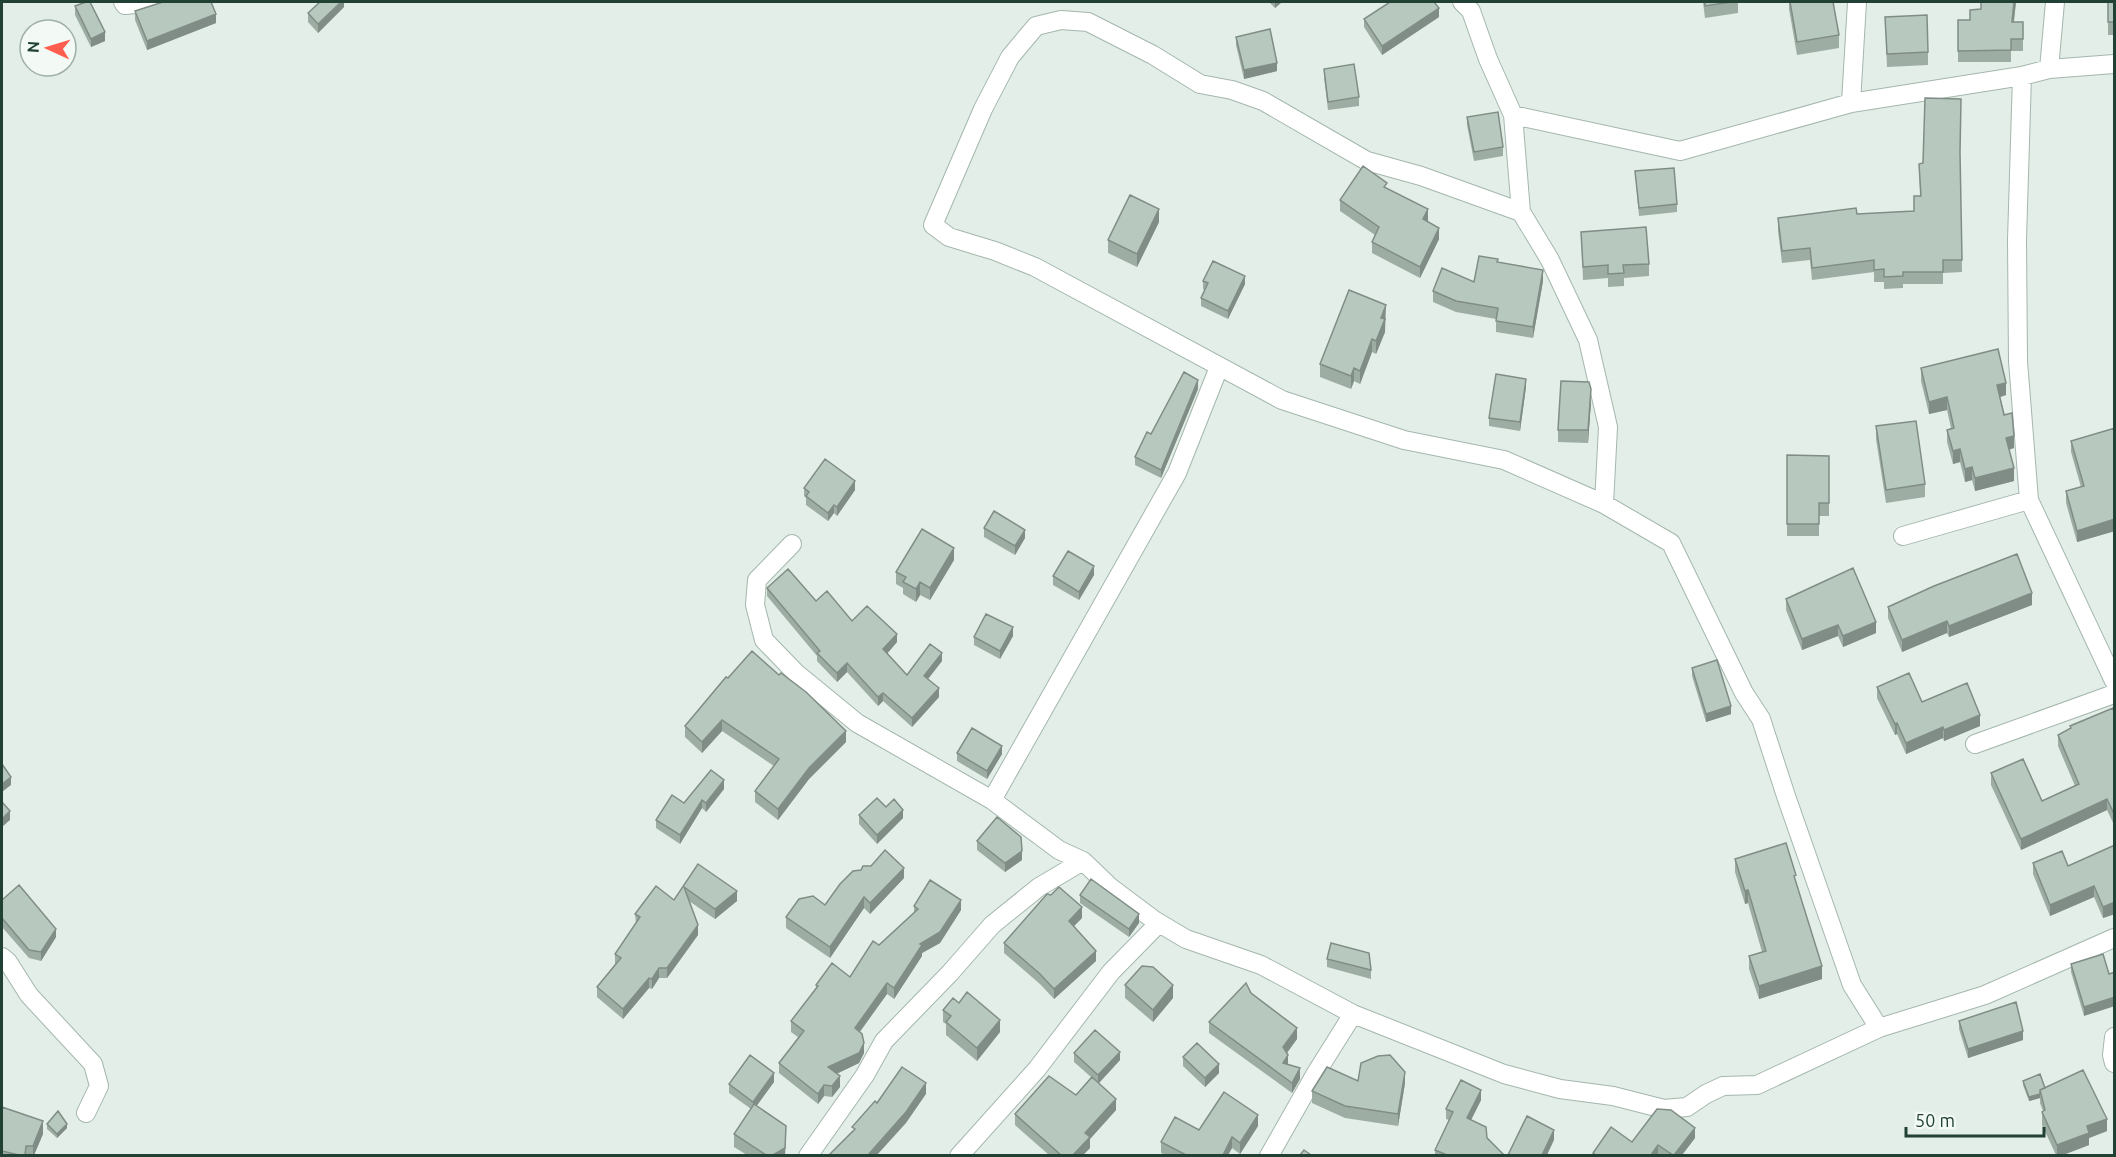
<svg xmlns="http://www.w3.org/2000/svg" width="2116" height="1157" viewBox="0 0 2116 1157" font-family="Ubuntu,sans-serif">
  <style>
    .lines { fill: none; stroke-linecap: round; stroke-linejoin: round }
    .minor-casing { stroke: #a4b7ad; stroke-width: 20 }
    .minor { stroke: #fff; stroke-width: 18 }
    .wall { fill: #9dada4 }
    .shaded-wall { fill: #808d86 }
    .building { fill: #b7c9bf; stroke: #808d86; stroke-width: 1.5 }
  </style>
  <rect width="100%" height="100%" fill="#e2eee7"/>
  <g class="lines">
    <defs>
      <path id="minor" d="M123 2 125 5 155 2
        M1462 2 1471 11 1488 59 1513 115
        M2049 69 2055 2
        M2022 76 2017 240 2018 361 2029 500 2114 681
        M1851 103 1857 2
        M1521 212 1421 176 1367 161 1263 101 1232 90 1200 84 1153 55 1088 22 1061 20 1036 26 1010 57 983 109 933 225 949 237 995 251 1035 267 1282 400 1404 440 1504 460 1604 504 1671 543 1744 693 1761 719 1786 796 1852 985 1879 1028 1985 995 2114 938
        M1604 504 1608 427 1588 340 1550 260 1521 212 1513 115 1680 151 1851 103 2022 76 2049 69 2114 64
        M1903 536 2029 500
        M792 544 757 580 755 605 764 640 796 673 857 723 992 800 1059 850 1083 861
        M1975 744 2114 694
        M992 800 1177 473 1219 367
        M2 957 8 962 29 995 93 1064 99 1086 86 1113
        M2114 1037 2112 1055 2114 1063
        M808 1156 865 1075 884 1041 950 973 992 925 1039 887 1083 861 1110 887 1154 920 1186 939 1261 965 1353 1014 1504 1074 1560 1089 1613 1096 1664 1109 1687 1107 1706 1094 1723 1086 1757 1085 1879 1028
        M959 1156 1037 1069 1111 972 1159 923
        M1269 1156 1316 1073 1353 1014"/>
    </defs>
    <use href="#minor" class="minor-casing"/>
    <use href="#minor" class="minor"/>
  </g>
  <path class="wall" d="M344 2V7L318 33 308 22V13Z
    M1269 2H1282L1275 8Z
    M1703 2H1738V13L1705 18Z
    M1789 2H1833L1839 35V48L1797 55 1789 9Z
    M1981 2H2016L2014 22H2023V51H2011V62H1958V20H1970L1981 9Z
    M2108 2H2115V35H2108Z
    M75 6 105 41 91 47 75 15Z
    M135 11 216 23 147 50 135 20Z
    M1439 17 1382 55 1364 27V19Z
    M1885 17 1928 52V65L1887 67Z
    M1236 37 1277 71 1244 79 1236 45Z
    M1324 69 1359 97V106L1328 110 1324 77Z
    M1467 117 1503 147V156L1474 161 1467 125Z
    M1960 158 1962 272 1943 273V284H1903V288L1884 289V282H1874V272L1812 280 1810 260 1782 263 1778 231V218L1914 211 1920 196 1919 164Z
    M1635 171 1677 204V212L1639 216Z
    M1387 188 1428 221 1427 222 1439 239 1420 278 1372 253V242L1375 235 1340 211V200Z
    M1159 222 1137 267 1108 253V240Z
    M1581 232 1649 264V276L1624 278V286L1608 287V278L1583 280Z
    M1498 262 1543 281 1533 338 1496 332V319L1456 312 1433 302V291L1474 282Z
    M1203 281 1245 284 1228 319 1201 306V298L1205 290 1203 289Z
    M1386 318 1385 321V332L1376 354 1372 352 1360 384 1354 381 1351 389 1320 377V364Z
    M1921 368 2006 395 2000 397 2014 448 2009 450 2014 481 1975 491 1972 480 1965 482 1960 462 1953 464 1947 442V430L1951 428 1947 410 1929 414 1921 381Z
    M1526 387 1520 431 1489 426V418Z
    M1198 389 1161 478 1135 465V457L1151 434Z
    M1591 402 1588 443 1558 442V430Z
    M1876 426 1925 484V497L1886 503 1876 439Z
    M2115 428V531L2077 542 2066 503V491L2081 487 2071 452V441Z
    M1787 455 1829 456V516H1819V536H1787Z
    M804 488 855 490 837 516 834 513 828 521 806 505V498L804 496Z
    M984 528 1025 538 1015 555 984 537Z
    M954 560 930 600 920 595 916 602 903 594V588L896 584V572Z
    M1094 575 1079 600 1053 585V576Z
    M767 588 816 601 852 621 897 642 887 654 907 675 942 661 928 679 939 697 912 727 883 701 878 706 847 672 837 682 817 661V656L767 596Z
    M1786 599 1876 633 1843 647 1838 636 1802 650 1786 610Z
    M2032 605 1949 637 1947 633 1902 652 1888 618V607Z
    M1013 636 1000 659 974 645V637Z
    M1692 668 1731 714 1706 722 1692 676Z
    M726 677 846 742 809 779 778 820 755 802V791L774 766 722 731 702 753 685 737V726Z
    M1877 687 1922 702 1980 726 1944 741 1943 738 1906 754 1897 734 1895 735 1877 698Z
    M2115 713V827L2107 810 2021 850 1991 785V773L2042 801 2075 786 2058 746V735L2070 729V726Z
    M957 753 1002 754 987 779 957 761Z
    M724 789 706 812 702 808 680 844 656 828V820L684 803Z
    M886 807 903 818 877 844 859 824V815Z
    M977 841 1022 860 1005 872 977 850Z
    M2115 845V914L2103 918 2094 897 2050 916 2033 874V863L2068 866Z
    M1735 859 1796 881 1822 979 1759 999 1749 969V956L1762 952 1748 903 1745 904 1735 872Z
    M698 864 737 901 715 919 689 901 698 935 667 978H659L652 989 649 988 623 1019 597 997V987L615 964V954L636 924 635 914 674 900Z
    M904 878 870 914 864 908 830 958 786 928V917Z
    M1080 895 1139 923 1129 937 1080 903Z
    M2 900 56 937 41 961 29 958 2 927Z
    M914 906 961 910 940 943 922 953V956L894 999 887 994 860 1032 864 1053 859 1063 836 1074 840 1087 832 1097 824 1096 818 1104 779 1073V1063L798 1037 791 1032V1021L816 988V985L850 977 879 945 914 913Z
    M1082 918 1074 926 1096 961 1054 999 1040 984 1004 953V943Z
    M2103 954 2084 1016 2071 972V964Z
    M1327 959 1371 970V979L1327 967Z
    M1125 985 1173 998 1153 1022 1125 998Z
    M1251 993 1297 1039 1287 1053 1288 1065 1300 1079 1292 1093 1209 1033V1022Z
    M959 1003 1000 1032 977 1061 946 1035V1024L943 1022V1010Z
    M1959 1021 2023 1040 1968 1058 1959 1029Z
    M1074 1053 1120 1060 1099 1083 1116 1110 1090 1139V1148L1083 1155H1049L1015 1125V1114L1076 1095 1091 1077 1074 1062Z
    M1183 1057 1219 1073 1205 1087 1183 1066Z
    M1358 1081 1405 1083 1398 1126 1345 1118 1312 1103V1091Z
    M2023 1081 2045 1088 2107 1131 2089 1138V1145L2063 1155H2056L2042 1125V1112L2043 1111 2040 1103V1098L2029 1101 2023 1085Z
    M774 1082 756 1106 786 1139 785 1155H747L734 1147V1134L751 1109 729 1093V1084Z
    M1481 1100 1471 1120 1504 1155H1435V1150L1449 1120 1446 1119V1109Z
    M2 1107 43 1134 34 1155H2Z
    M47 1124 67 1128 57 1138 47 1129Z
    M1258 1126 1240 1154 1232 1148 1228 1155H1166L1161 1153V1142L1199 1130Z
    M1695 1138 1682 1155H1593V1153L1632 1142Z"/>
  <path class="shaded-wall" d="M341 2H344V7L318 33V24Z
    M1275 2H1282L1275 8Z
    M2014 2H2016L2012 34V22Z
    M1439 8V17L1382 55V46Z
    M216 14V23L147 50V41Z
    M105 32V41L91 47V39Z
    M1277 63V71L1244 79V70Z
    M1159 209V222L1137 267V254Z
    M1428 209V221L1423 231V219Z
    M1439 228V239L1420 278V267Z
    M1543 270V281L1533 338V327Z
    M1245 276V284L1228 319V311Z
    M1386 305 1385 332 1376 354V341L1381 318Z
    M1372 339V352L1360 384V371Z
    M1354 368V381L1351 389V376Z
    M1526 379V387L1520 431V422Z
    M1198 380V389L1161 478V470Z
    M2006 383V395L1997 398V385Z
    M1591 389V402L1588 443V430Z
    M1947 397V410L1929 414V402Z
    M2014 436V448L2006 450V438Z
    M1960 449V462L1953 464V451Z
    M1972 467V480L1965 482V469Z
    M2014 468V481L1975 491V478Z
    M855 481V490L837 516V507Z
    M834 505V513L828 521V513Z
    M2115 519V531L2077 542V531Z
    M1025 530V538L1015 555V546Z
    M954 548V560L930 600V588Z
    M1094 566V575L1079 600V592Z
    M920 582V595L916 602V589Z
    M2032 593V605L1949 637V626Z
    M1947 621V633L1902 652V640Z
    M1876 622V633L1843 647V636Z
    M1838 625V636L1802 650V639Z
    M1013 627V636L1000 659V651Z
    M897 634V642L883 658V649Z
    M942 653V661L924 684V676Z
    M847 663V672L837 682V673Z
    M939 688V697L912 727V718Z
    M883 693V701L878 706V697Z
    M1731 706V714L1706 722V714Z
    M1980 715V726L1944 741V730Z
    M722 720V731L702 753V742Z
    M1897 723V734L1895 735V724Z
    M1943 727V738L1906 754V743Z
    M846 731V742L809 779 778 820V809L809 768Z
    M1002 746V754L987 779V771Z
    M11 777V785L2 792V784Z
    M724 780V789L706 812V803Z
    M2107 799V810L2021 850V839Z
    M702 800V808L680 844V835Z
    M903 810V818L877 844V835Z
    M10 811V820L2 827V819Z
    M1022 851V860L1005 872V863Z
    M904 868V878L870 914V903Z
    M2094 886V897L2050 916V905Z
    M1748 890V903L1745 904V891Z
    M737 891V901L715 919V909Z
    M864 897V908L830 958V947Z
    M961 900V910L940 943 922 953V956L894 999V988L920 944Z
    M2115 902V914L2103 918V907Z
    M1082 907V918L1069 931V921Z
    M1139 914V923L1129 937V929Z
    M698 925V935L667 978V968Z
    M56 929V937L41 961V952Z
    M1096 951V961L1054 999V989Z
    M1822 966V979L1759 999V986Z
    M659 968V978L652 989V979Z
    M649 978V988L623 1019V1009Z
    M887 983V994L855 1038V1028Z
    M1173 985V998L1153 1022V1010Z
    M2115 997V1006L2084 1016V1007Z
    M1000 1020V1032L977 1061V1048Z
    M1297 1028V1039L1283 1058V1047Z
    M2023 1031V1040L1968 1058V1049Z
    M864 1043V1053L859 1063 828 1078V1067Z
    M1120 1052V1060L1098 1084V1075Z
    M1288 1055V1066L1283 1063Z
    M1219 1064V1073L1205 1087V1078Z
    M1300 1068V1079L1292 1093V1083Z
    M1405 1072V1083L1398 1126V1114Z
    M774 1073V1082L753 1111V1102Z
    M840 1076V1087L832 1097V1086Z
    M926 1083V1094L906 1123 877 1155H868Z
    M824 1085V1096L818 1104V1094Z
    M1481 1090V1100L1467 1128V1118Z
    M2040 1094V1098L2029 1101V1097Z
    M1116 1099V1110L1090 1139V1148L1083 1155H1073L1085 1133Z
    M1258 1115V1126L1240 1154V1143Z
    M2107 1119V1131L2089 1138V1145L2063 1155H2057V1145L2087 1126Z
    M43 1121V1134L34 1155H33V1146Z
    M67 1124V1128L57 1138V1134Z
    M786 1126 785 1155H773Z
    M1695 1128V1138L1682 1155H1674Z
    M1554 1130V1140L1547 1155H1542Z
    M1232 1137V1148L1228 1155H1223Z
    M1658 1145V1155H1651Z"/>
  <path class="building" d="M86 2H90L105 32 91 39 75 6Z
    M163 2H211L216 14 147 41 135 11Z
    M320 2H341L318 24 308 13Z
    M1390 2H1434L1439 8 1382 46 1364 19Z
    M1705 2H1731L1705 6Z
    M1790 2H1833L1839 35 1797 42Z
    M1981 2H2014L2012 22H2023V39H2011V50L1958 51V20H1970V10L1981 9Z
    M2108 2H2115V22H2108Z
    M1927 15 1928 52 1887 54 1885 17Z
    M1270 29 1277 63 1244 70 1236 37Z
    M1354 64 1359 97 1328 102 1324 69Z
    M1925 98 1961 99 1960 152 1962 260H1943V272H1903V276L1884 277V269L1874 270V260L1812 268 1810 248 1782 251 1778 218 1856 208 1857 214 1914 211V196H1921L1919 164 1923 163Z
    M1498 112 1503 147 1474 152 1467 117Z
    M1363 166 1387 183 1384 187 1428 209 1423 219 1439 228 1420 267 1372 242 1379 227 1340 200Z
    M1674 168 1677 204 1639 208 1635 171Z
    M1130 195 1159 209 1137 254 1108 240Z
    M1646 227 1649 264 1623 265 1624 273 1608 274V265L1583 267 1581 232Z
    M1479 256 1498 259 1497 262 1543 270 1533 327 1496 321 1498 308 1456 301 1433 291 1442 268 1474 282Z
    M1213 261 1245 276 1228 311 1201 298 1208 283 1203 281Z
    M1349 290 1386 305 1381 318 1385 319 1376 341 1372 339 1360 371 1354 368 1351 376 1320 364Z
    M1998 349 2006 383 1997 385 2004 415 2012 413 2014 436 2006 438 2014 468 1975 478 1972 467 1965 469 1960 449 1953 451 1947 430 1954 428 1947 397 1929 402 1921 368Z
    M1184 372 1198 380 1161 470 1135 457 1147 432 1151 434Z
    M1496 374 1526 379 1520 422 1489 418Z
    M1561 381 1589 382 1591 389 1588 430H1558Z
    M1916 421 1925 484 1886 490 1876 426Z
    M2115 428V519L2077 531 2066 491 2084 486 2071 441Z
    M1787 455 1829 456V503H1819V524H1787Z
    M825 459 855 481 837 507 834 505 828 513 806 496 809 492 804 488Z
    M994 511 1025 530 1015 546 984 528Z
    M922 529 954 548 930 588 920 582 916 589 903 582 906 577 896 572Z
    M1068 551 1094 566 1079 592 1053 576Z
    M2017 554 2032 593 1949 626 1947 621 1902 640 1888 607 1934 586Z
    M1853 568 1876 622 1843 636 1838 625 1802 639 1786 599Z
    M788 569 816 601 827 591 852 621 867 606 897 634 883 649 907 675 930 644 942 653 924 676 939 688 912 718 883 693 878 697 847 663 837 673 817 653 820 651 767 588Z
    M986 614 1013 627 1000 651 974 637Z
    M752 651 779 675 781 673 806 692 846 731 809 768 778 809 755 791 779 759 722 720 702 742 685 726 726 677 728 678Z
    M1717 660 1731 706 1706 714 1692 668Z
    M1909 673 1922 702 1967 683 1980 715 1944 730 1943 727 1906 743 1897 723 1895 724 1877 687Z
    M2113 708 2115 713V816L2107 799 2021 839 1991 773 2023 759 2042 801 2079 784 2058 735 2071 728 2070 726Z
    M972 728 1002 746 987 771 957 753Z
    M2 764 11 777 2 784Z
    M711 770 724 780 706 803 702 800 680 835 656 820 672 795 684 803Z
    M877 798 886 807 894 799 903 810 877 835 859 815Z
    M2 802 10 811 2 819Z
    M997 817 1021 837 1022 851 1005 863 977 841Z
    M1786 843 1796 875 1794 876 1822 966 1759 986 1749 956 1766 951 1748 890 1745 891 1735 859Z
    M2115 845V902L2103 907 2094 886 2050 905 2033 863 2062 851 2068 866Z
    M885 850 904 868 870 903 864 897 830 947 786 917 799 899 813 896 825 905 840 884 853 871 861 870 863 866H871Z
    M698 864 737 891 715 909 684 887 698 925 667 968H659L652 979 649 978 623 1009 597 987 621 958 615 954 640 917 635 914 656 886 674 900Z
    M1091 879 1139 914 1129 929 1080 895Z
    M930 880 961 900 940 932 920 944 922 945 894 988 887 983 855 1028 862 1034 864 1043 859 1053 828 1067 840 1076 832 1086 824 1085 818 1094 779 1063 804 1031 791 1021 818 986 816 985 832 963 850 977 873 941 879 945 918 909 914 906Z
    M19 885 56 929 41 952 29 950 2 918V900Z
    M1059 887 1082 907 1069 921 1096 951 1054 989 1040 974 1004 943 1047 894 1051 895Z
    M1331 943 1369 953 1371 970 1327 959Z
    M2103 954 2109 974 2115 972V997L2084 1007 2071 964Z
    M1142 966 1153 967 1173 985 1153 1010 1125 985Z
    M1246 983 1251 993 1297 1028 1283 1047 1288 1055 1283 1063 1300 1068 1292 1083 1209 1022Z
    M967 992 1000 1020 977 1048 946 1022 951 1016 943 1010 953 998 959 1003Z
    M2016 1002 2023 1031 1968 1049 1959 1021Z
    M1095 1030 1120 1052 1098 1075 1074 1053Z
    M1197 1043 1219 1064 1205 1078 1183 1057Z
    M750 1055 774 1073 753 1102 729 1084Z
    M1390 1055 1405 1072 1398 1114 1345 1106 1312 1091 1327 1067 1358 1081 1361 1063 1378 1056Z
    M902 1067 926 1083 906 1112 868 1155H829L855 1129 852 1127 875 1101 877 1103Z
    M2083 1070 2107 1119 2087 1126 2089 1133 2057 1145 2042 1112 2045 1110 2040 1090Z
    M2040 1074 2045 1088 2040 1090V1094L2029 1097 2023 1081Z
    M1049 1076 1076 1095 1092 1077 1116 1099 1085 1133 1090 1137 1073 1155H1061L1015 1114Z
    M1461 1080 1481 1090 1467 1118 1486 1127 1487 1138 1504 1155H1447L1435 1150 1453 1112 1446 1109Z
    M1224 1092 1258 1115 1240 1143 1232 1137 1223 1155H1186L1161 1142 1175 1117 1199 1130Z
    M754 1104 786 1126 785 1148 773 1155H766L734 1134Z
    M2 1107 43 1121 33 1146H26L25 1155H19L2 1151Z
    M1657 1109 1671 1110 1695 1128 1674 1155H1673L1658 1145 1651 1155H1596L1593 1153 1611 1127 1632 1142Z
    M58 1111 67 1124 57 1134 47 1124Z
    M1527 1116 1554 1130 1542 1155H1508Z
    M1304 1150 1311 1155H1300Z"/>
  <rect width="2116" height="1157" fill="none" stroke="#204133" stroke-width="6"/>
  <g transform="translate(48 48) rotate(274)"><circle r="28" fill="#f3faf5" stroke="#9fb0a7" stroke-width="1.5"/>
  <path d="M0-4.5L10 22L0 15L-10 22Z" fill="#ff5e4f"/>
  <text y="-9" font-size="16" font-weight="bold" text-anchor="middle" fill="#204133">N</text>
  </g>
  <path d="M1906 1127v9h138v-9" fill="none" stroke="#204133" stroke-width="3"/>
  <text x="1915" y="1127" font-size="18" fill="#204133" stroke="#f3faf5" stroke-width="4.5" paint-order="stroke">50 m</text>
</svg>
